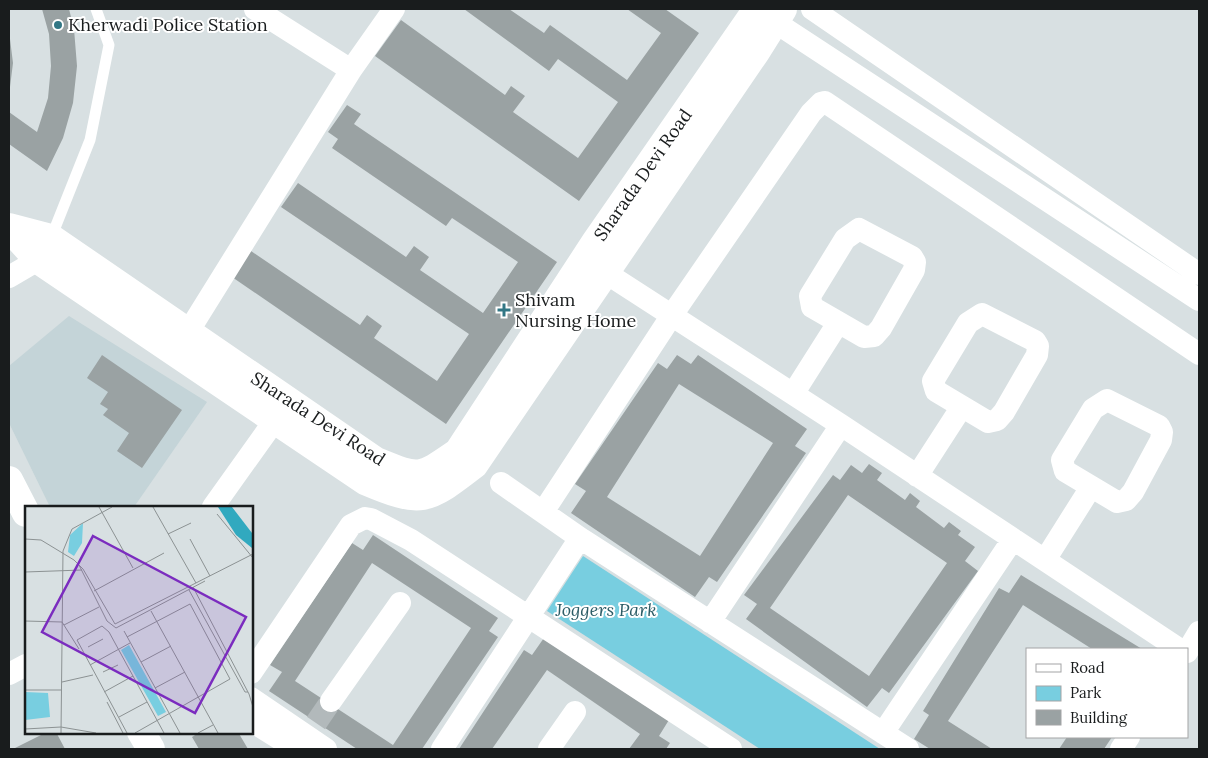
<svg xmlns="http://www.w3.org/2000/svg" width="1208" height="758" viewBox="0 0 1208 758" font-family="Lora,serif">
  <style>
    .built { fill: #c4d4d8 }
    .green { fill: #78cee0 }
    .building { fill: #9aa2a3; fill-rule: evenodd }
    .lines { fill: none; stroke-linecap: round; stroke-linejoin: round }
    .minor-tunnel { stroke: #b2b9bb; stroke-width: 22; stroke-dasharray: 22 11; stroke-linecap: butt }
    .service { stroke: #fff; stroke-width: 11 }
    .minor { stroke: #fff; stroke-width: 22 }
    .tertiary { stroke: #fff; stroke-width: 28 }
    .poi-dot { fill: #327785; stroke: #fff; stroke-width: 2 }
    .labels { text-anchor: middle; stroke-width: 4; stroke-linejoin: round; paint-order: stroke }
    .poi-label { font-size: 18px; fill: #191c1d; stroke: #fff; text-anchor: start }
    .street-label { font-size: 18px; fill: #191c1d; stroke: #fff }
    .park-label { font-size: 18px; font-style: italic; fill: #2d5d67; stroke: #fff }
    .inset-road { fill: none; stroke: #8c9293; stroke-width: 1 }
    .view { fill: #7b2cbf; fill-opacity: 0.15; stroke: #7b2cbf; stroke-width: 2.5 }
    .inset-edge { fill: none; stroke: #191c1d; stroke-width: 2.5 }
  </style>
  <rect width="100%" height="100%" fill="#d8e0e2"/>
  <path class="built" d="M69 316 207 402 134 507H50L9 423V366Z"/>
  <path class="green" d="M583 556 880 749H760L547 611Z"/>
  <path class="building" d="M42 9H69L74 29 77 66 73 103 63 138 47 171 9 144V112L37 132 48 98 51 66 49 34Z
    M464 9H509L544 33 550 25 627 80 661 33 627 9H665L699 33 579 201 375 56 401 20 505 95 511 86 525 96 513 112 578 158 618 102 558 59 549 71Z
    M9 31 13 63 9 95Z
    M347 105 361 114 354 124 557 262 446 424 232 277 251 251 360 325 367 315 382 326 374 338 437 381 469 334 281 207 298 183 406 257 414 246 429 257 420 270 483 313 518 262 452 218 446 226 332 148 338 139 328 132Z
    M102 355 182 410 142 468 117 451 129 433 103 415 108 409 100 404 108 392 87 378Z
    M677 355 691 364 698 355 807 429 795 446 806 453 717 582 709 577 695 597 571 513 586 491 575 484 658 363 667 369ZM679 384 773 443 700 556 607 497Z
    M869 464 882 473 877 480 905 500 910 493 920 501 916 507 944 528 949 522 961 531 958 535 975 547 965 561 978 571 889 693 882 688 867 707 746 619 757 604 744 595 833 475 840 480 851 465 862 473ZM848 495 947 563 869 676 770 608Z
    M373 535 498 618 489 631 498 637 422 749H357L269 691 282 672 270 665 352 543 363 550ZM372 563 471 628 393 745 295 681Z
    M1021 575 1142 649H1092L1023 605 948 721 992 749H930L914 739 929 715 923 711 999 588 1009 593Z
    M546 635 672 715 659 736 670 743 666 749H629L640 734 547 670 492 749H459L524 650 532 655Z
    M47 732H56L65 749H13Z
    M200 732H238L248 749H199L192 737Z
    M1067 737H1112L1104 749H1059Z"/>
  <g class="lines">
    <path class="minor-tunnel" d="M316 723 331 701"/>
    <path class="service" d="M51 238 90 140 109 45 96 9"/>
    <path class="minor" d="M255 9 351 70
      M812 9 1199 274
      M761 13 1199 300
      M859 229 912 257 915 262 914 270 881 328 874 336 864 337 812 307 810 296 845 239Z
      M606 273 841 425 1179 649
      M9 277 38 260 47 245
      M982 314 1035 341 1038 346 1037 355 1004 412 997 420 988 422 936 391 933 381 968 323Z
      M180 345 351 70 394 9
      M793 394 838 323
      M1107 400 1159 426 1162 432 1161 440 1133 492 1126 500 1117 502 1065 471 1062 460 1093 409Z
      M917 476 961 408
      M501 483 580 538 908 749
      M213 507 275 420
      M543 512 672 315 811 113 821 103 825 102 1199 354
      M1045 560 1091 487
      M710 622 841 425
      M1187 652 1199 632
      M251 673 351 525 365 518 371 519 411 540 731 749
      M9 674 26 665
      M251 698 326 749
      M331 701 400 603
      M251 721 296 749
      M883 733 1013 539
      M442 749 580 538
      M549 749 575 712
      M1121 749 1129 737"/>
    <path class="tertiary" d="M9 227 51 238 376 461C420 479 419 479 458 452L596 241 757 9
      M9 228 38 260 365 481C422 505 426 502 474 465L756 52 783 9
      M9 480 26 513
      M141 732 151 749"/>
  </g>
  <g class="poi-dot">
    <circle cx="58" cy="25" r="5"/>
    <path d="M501.5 302.5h5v5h5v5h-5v5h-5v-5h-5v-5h5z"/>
  </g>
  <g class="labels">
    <g class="poi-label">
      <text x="68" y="31">Kherwadi Police Station</text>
      <text x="515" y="306">Shivam<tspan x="515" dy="21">Nursing Home</tspan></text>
    </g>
    <g class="street-label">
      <text transform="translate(643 175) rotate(-55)" y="6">Sharada Devi Road</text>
      <text transform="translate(318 419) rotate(33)" y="6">Sharada Devi Road</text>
    </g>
    <g class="park-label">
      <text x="606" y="616">Joggers Park</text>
    </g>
  </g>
  <g transform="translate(25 506)">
    <rect width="228" height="228" fill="#d8e0e2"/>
    <path d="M58 17 57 37 49 50 43 46 45 29ZM104 139 141 206 133 210 96 144ZM0 186 23 187 25 211 0 214Z" fill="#78cee0"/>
    <path d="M193 1H207L227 27V42L211 29Z" fill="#31a9bf"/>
    <path class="inset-road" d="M74 1 108 62M128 1 171 77M192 8 228 52M143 28 166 17M0 33 16 34 49 54 58 63 90 118 228 48M165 33 185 70M54 59 82 115 91 122 180 75M0 66 57 64M168 81 224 188 228 201M164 84 220 186H223M69 85 139 47M126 105 193 227M0 115 37 116M37 116 54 143M39 119 74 101M99 125 155 227M102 131 165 98 205 173 110 227M63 141 78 133M116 156 146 140M65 159 105 137M78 166 93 159M37 176 68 169M130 182 160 166M0 184H37M79 186 108 170M82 196 98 227M94 211 122 196M0 223 36 221 71 227M36 227 38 45 47 23 87 1M102 227 52 134 77 120 84 126 139 227M173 227 188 219"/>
    <path class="view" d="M68 30 221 111 170 207 17 126Z"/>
    <rect width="228" height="228" class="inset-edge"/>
  </g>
  <rect width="1208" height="758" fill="none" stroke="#191c1d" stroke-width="20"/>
  <rect x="1026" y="648" width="162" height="90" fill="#ffffff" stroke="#a3a4a5"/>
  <rect x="1036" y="664" width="25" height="8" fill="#ffffff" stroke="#a3a4a5"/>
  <text x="1070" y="673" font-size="15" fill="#191c1d">Road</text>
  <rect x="1036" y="686" width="25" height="15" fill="#78cee0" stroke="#a3a4a5"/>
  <text x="1070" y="698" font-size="15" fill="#191c1d">Park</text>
  <rect x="1036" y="710" width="25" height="15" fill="#9aa2a3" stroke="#a3a4a5"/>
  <text x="1070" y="723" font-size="15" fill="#191c1d">Building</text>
</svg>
